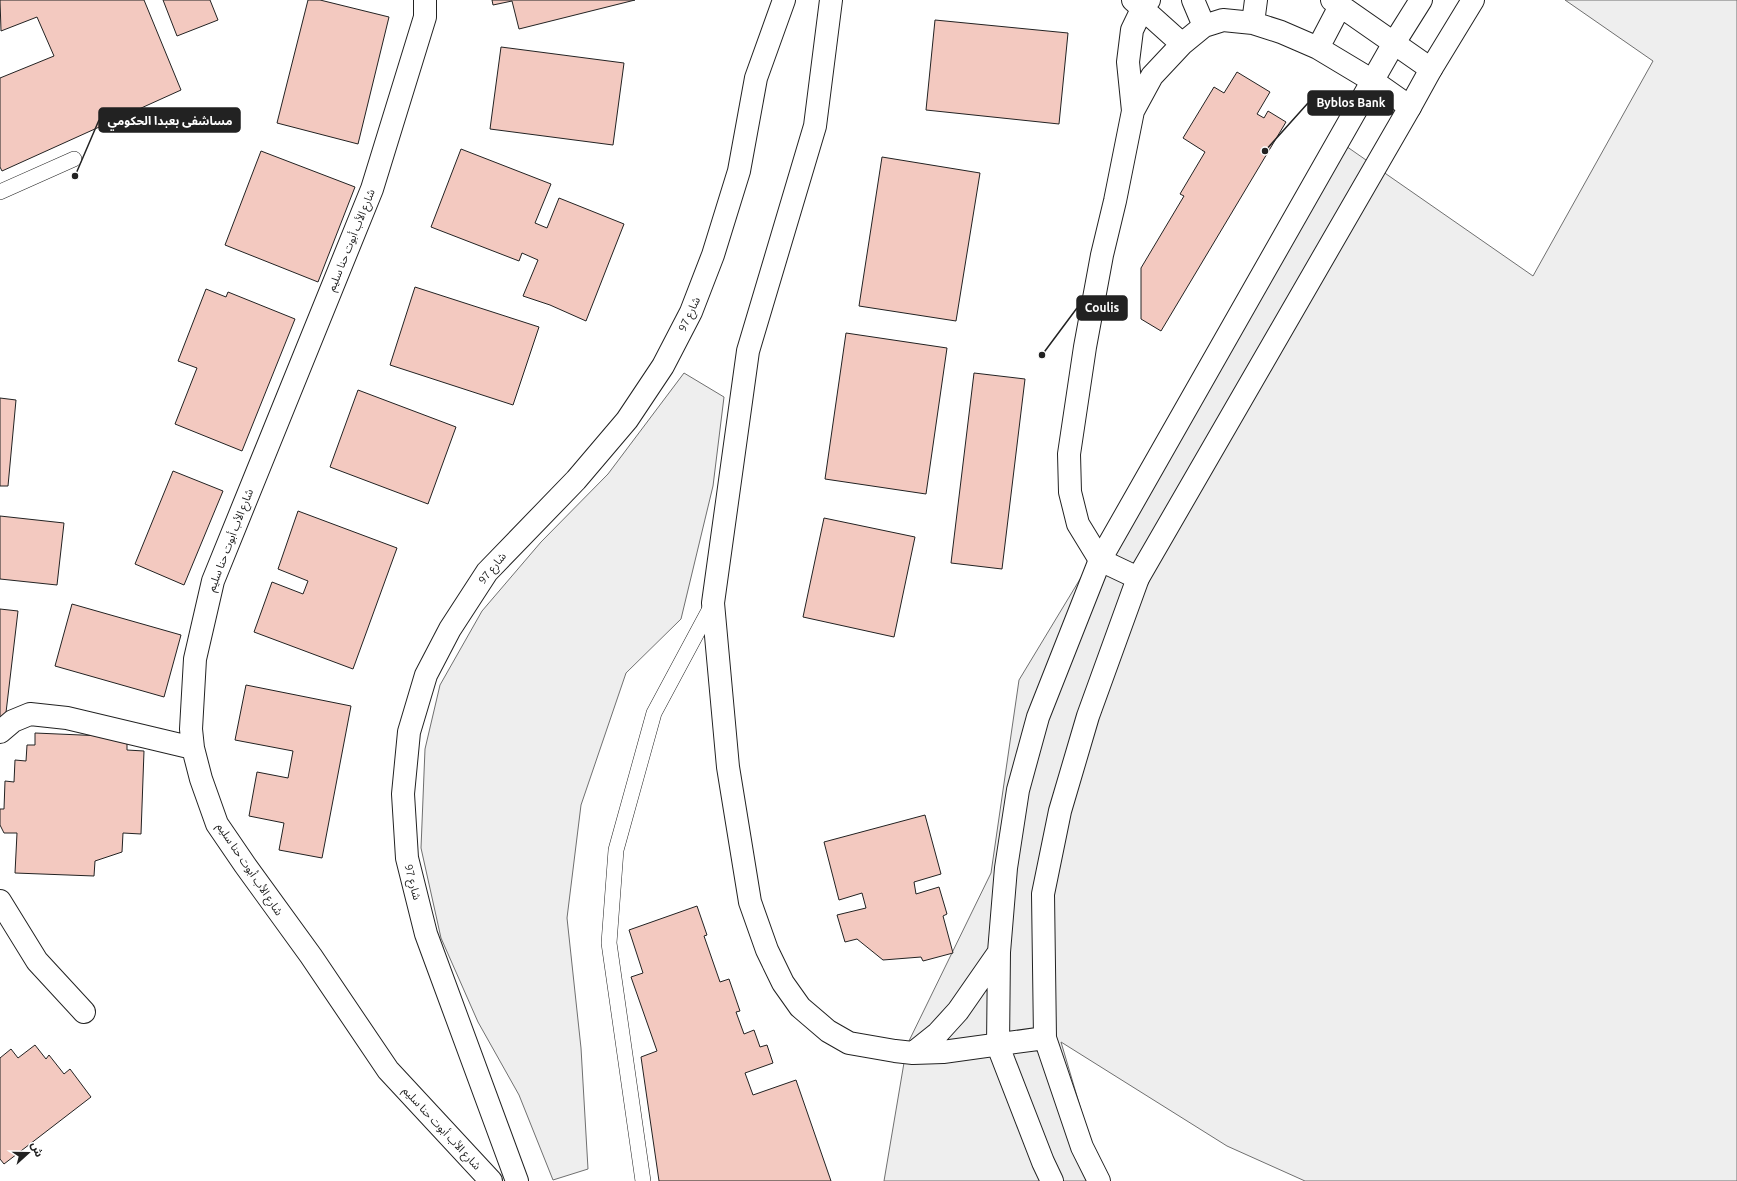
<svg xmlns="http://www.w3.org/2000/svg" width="1737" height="1181" viewBox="0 0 1737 1181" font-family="Ubuntu,'Noto Sans Arabic',sans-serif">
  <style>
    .green { fill: #eee; stroke: #6f6f6f }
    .building { fill: #f3c9c0; stroke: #222 }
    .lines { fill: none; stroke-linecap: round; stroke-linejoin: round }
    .lane-casing { stroke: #222; stroke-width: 16 }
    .street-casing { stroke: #222; stroke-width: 24 }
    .secondary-casing { stroke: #222; stroke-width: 24 }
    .lane { stroke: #fff; stroke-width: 15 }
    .street { stroke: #fff; stroke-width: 22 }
    .secondary { stroke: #fff; stroke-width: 22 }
    .labels { text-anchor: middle; stroke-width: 3; stroke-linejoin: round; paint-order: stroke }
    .street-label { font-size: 11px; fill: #222; stroke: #fff }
    .leader { fill: none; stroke: #222; stroke-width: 1.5 }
    .callout-dot { fill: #222; stroke: #fff; stroke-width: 1.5 }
    .callout { fill: #222; stroke: #222; stroke-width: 1.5 }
    .callout-label { font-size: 12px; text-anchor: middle; font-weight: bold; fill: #fff }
  </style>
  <rect width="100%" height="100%" fill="#fff"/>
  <path class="green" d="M1565 0H1737V1181H1305L1227 1146 1061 1042 1102 1181H884L907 1045 991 873 1019 680 1343 144 1533 276 1653 61Z
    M684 373 724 397 713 486 681 619 626 673 581 805 567 918 581 1048 588 1169 553 1180 519 1095 478 1022 441 938 421 848 425 749 440 685 482 611 541 542 608 474Z"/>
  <path class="building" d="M0 0H144L181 90 2 171 0 167V78L54 56 37 17 1 31Z
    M163 0H210L218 20 177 36Z
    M308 0H320L389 17 358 144 277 123Z
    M492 0H635L519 29 512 1 493 5Z
    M935 20 1068 33 1059 124 926 110Z
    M501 47 624 63 613 145 490 129Z
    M1237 72 1270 92 1257 114 1264 118 1268 111 1286 122 1161 331 1141 319V268L1184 196 1180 194 1205 152 1183 138 1214 87 1224 93Z
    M461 149 551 184 535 223 547 228 559 198 624 224 586 321 550 305 523 296 538 260 522 253 519 261 431 227Z
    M261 151 355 187 318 282 225 245Z
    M882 157 980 173 956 321 859 306Z
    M415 287 539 327 513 405 390 365Z
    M206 289 226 297 228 292 295 319 242 451 175 424 197 368 178 361Z
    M846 333 947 348 926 494 825 479Z
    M974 373 1025 379 1002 569 951 563Z
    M358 390 456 427 428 504 330 467Z
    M0 398 16 400 8 486H0Z
    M173 471 223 491 184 585 135 564Z
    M298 511 397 548 353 669 254 632 272 582 303 594 308 581 278 569Z
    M0 516 64 523 57 585 0 579Z
    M824 518 915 537 894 637 803 617Z
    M72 604 181 635 164 697 55 666Z
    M0 609 18 611 5 721H0Z
    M246 685 351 706 322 858 279 850 284 823 249 816 257 772 288 778 293 751 235 740Z
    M35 733 127 737V750L144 751 141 834 123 833 122 852 95 861 94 876 15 873 17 833H4L0 825V809H4L5 781 14 782 15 760 26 761 27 745H35Z
    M925 815 941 874 914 882 916 894 939 887 947 914 943 916 953 953 923 961 921 957 883 960 857 939 845 942 837 915 866 908 862 893 839 900 824 842Z
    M697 906 707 935 704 936 720 982 729 979 740 1011 736 1012 744 1034 754 1030 760 1047 767 1045 773 1063 745 1073 753 1095 796 1080 831 1181H659L641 1057 657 1051 631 977 643 973 629 930Z
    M35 1045 46 1059 49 1055 64 1074 70 1069 91 1097 4 1164 0 1159V1058L11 1049 18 1058Z"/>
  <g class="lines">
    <defs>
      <path id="lane" d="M0 192 74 159
        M643 1181 609 943 616 850 654 713 713 603"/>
      <path id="street" d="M425 0V17L372 189 213 581 195 659 191 729 193 748 201 779 217 824 245 865 311 956 388 1070 491 1181
        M1133 0 1182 44
        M1193 0 1204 26
        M1332 0 1431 69
        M1253 23 1256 0
        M1318 48 1340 6
        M1133 111 1128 62 1132 30 1145 3 1149 0
        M1138 578 1100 560 1078 524 1070 492 1069 454 1085 347 1102 255 1115 201 1133 111 1152 76 1182 44 1204 26 1223 20 1253 23 1281 32 1318 48 1373 81 1410 107
        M0 732 13 721 30 714 67 718 193 748
        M0 901 37 961 84 1012
        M517 1181 426 934 407 858 403 794 409 732 426 675 450 629 487 572 576 480 627 420 663 366 691 312 713 255 739 171 756 78 784 0"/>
      <path id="secondary" d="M831 0 815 126 748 351 713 603 728 767 750 902 767 950 783 983 800 1007 828 1031 849 1043 895 1051 913 1053 943 1052 1045 1038
        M913 1053 938 1033 958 1011 999 952
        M1052 1181 1043 1162 998 1046 999 952 1006 868 1018 790 1038 717 1100 560 1394 43 1421 0
        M1099 1181 1082 1147 1045 1038 1043 894 1060 811 1088 716 1138 578 1410 107 1431 69 1473 0"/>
    </defs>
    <use href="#lane" class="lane-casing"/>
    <use href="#street" class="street-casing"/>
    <use href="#secondary" class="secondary-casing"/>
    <use href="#lane" class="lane"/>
    <use href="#street" class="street"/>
    <use href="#secondary" class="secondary"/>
  </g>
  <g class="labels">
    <g class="street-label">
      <text transform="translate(351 240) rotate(-68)" y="4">شارع الأب أبوت حنا سليم</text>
      <text transform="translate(689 314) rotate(-65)" y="4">شارع 97</text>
      <text transform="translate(230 540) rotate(-69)" y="4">شارع الأب أبوت حنا سليم</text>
      <text transform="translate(492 568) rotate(-51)" y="4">شارع 97</text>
      <text transform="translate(250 869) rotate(56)" y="4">شارع الأب أبوت حنا سليم</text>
      <text transform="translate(413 882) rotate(75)" y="4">شارع 97</text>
      <text transform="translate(442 1128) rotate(47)" y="4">شارع الأب أبوت حنا سليم</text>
    </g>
  </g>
  <path class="leader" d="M1265 151L1308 103M75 176L99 120M1042 355L1077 308"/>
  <g class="callout-dot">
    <circle cx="1265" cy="151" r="4"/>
    <circle cx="75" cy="176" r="4"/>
    <circle cx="1042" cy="355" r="4"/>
  </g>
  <g class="callout">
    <rect x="1308" y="91" width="85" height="24" rx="4"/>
    <rect x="99" y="108" width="141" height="24" rx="4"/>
    <rect x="1077" y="296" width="50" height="24" rx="4"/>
  </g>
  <g class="callout-label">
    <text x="1351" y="107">Byblos Bank</text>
    <text x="170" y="125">مساشفى بعبدا الحكومي</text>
    <text x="1102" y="312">Coulis</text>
  </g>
  <g transform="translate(28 1153) rotate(69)" stroke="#ffffff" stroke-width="3" paint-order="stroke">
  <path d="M0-3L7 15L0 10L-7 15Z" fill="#222222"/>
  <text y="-6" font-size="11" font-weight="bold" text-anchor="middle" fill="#222222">ش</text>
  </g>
</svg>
